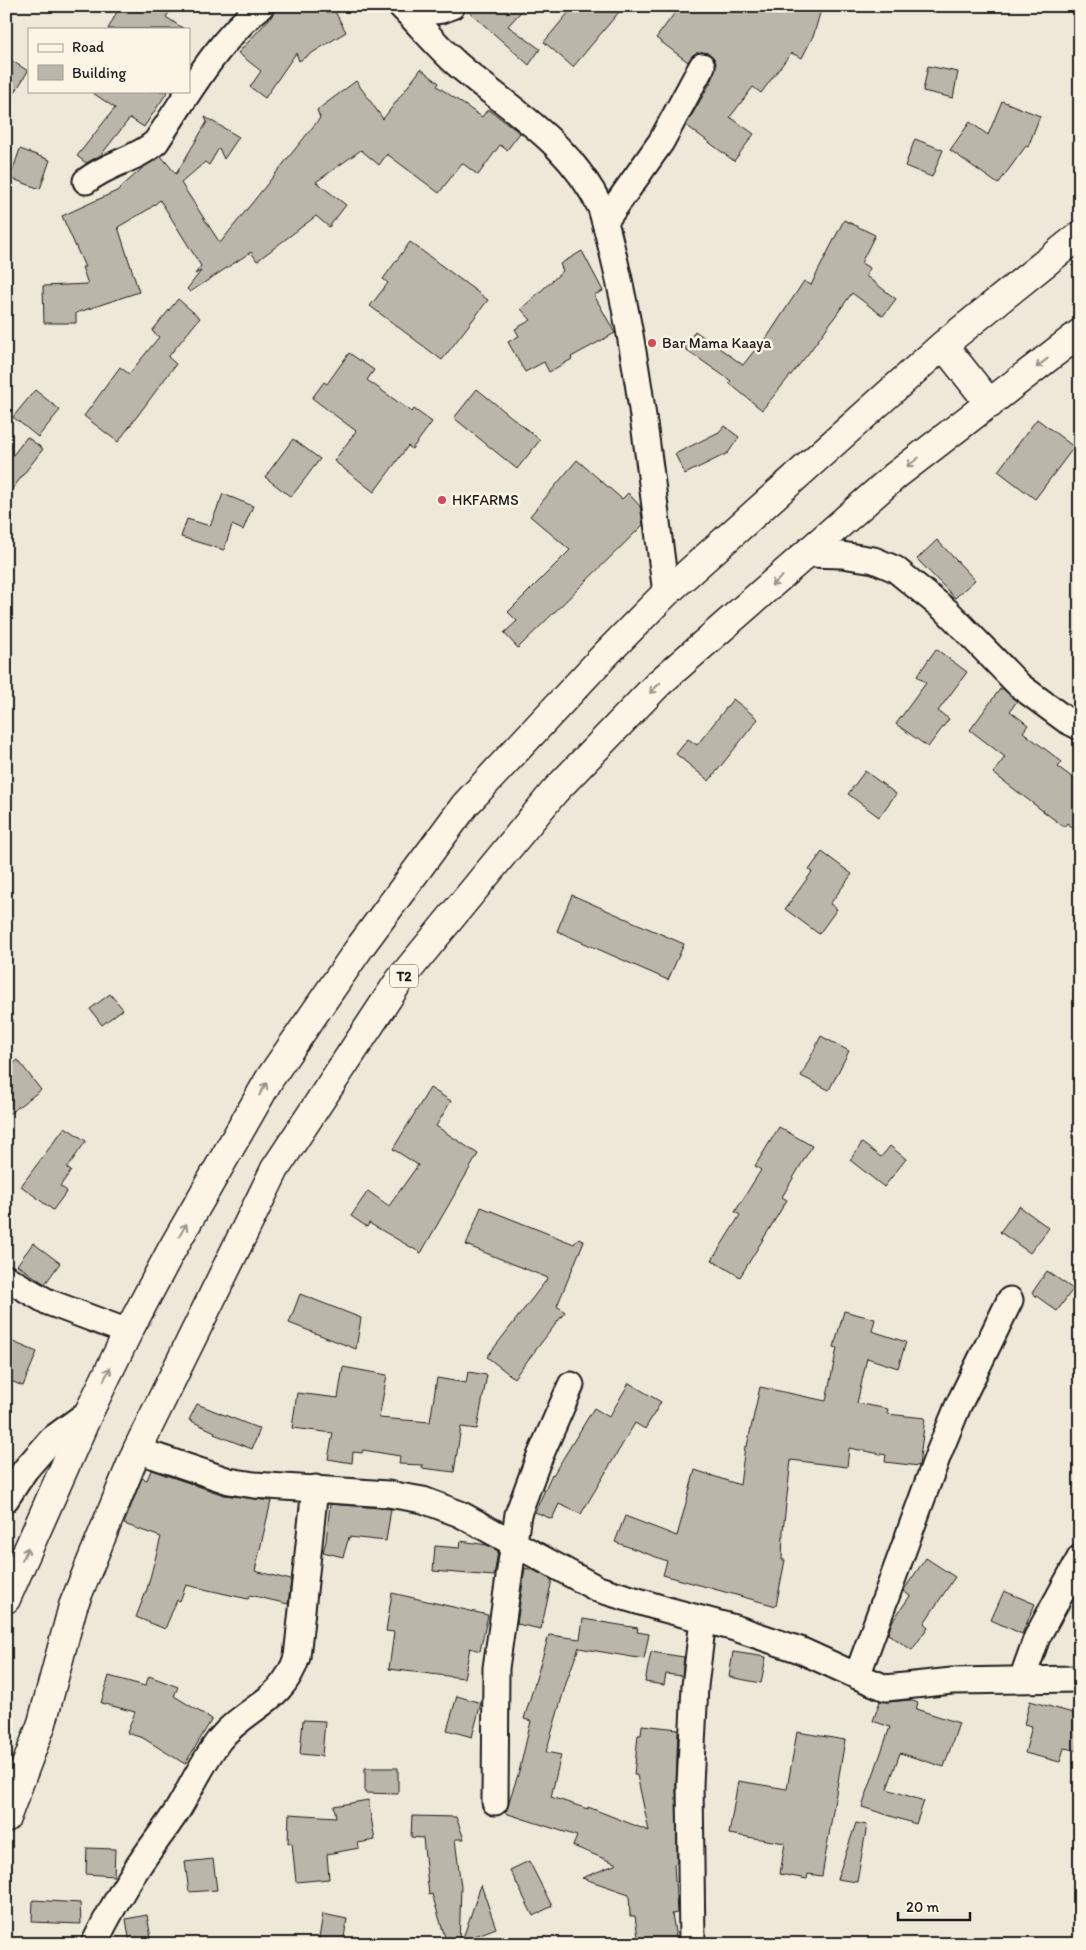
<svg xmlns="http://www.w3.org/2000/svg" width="1086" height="1950" viewBox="0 0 1086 1950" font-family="Itim,sans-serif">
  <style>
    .building { fill: #bab6aa; stroke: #1c1c1c }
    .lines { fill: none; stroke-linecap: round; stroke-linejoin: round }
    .street-casing { stroke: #1c1c1c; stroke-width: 29 }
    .highway-casing { stroke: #1c1c1c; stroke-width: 31 }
    .street { stroke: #fcf5e5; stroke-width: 25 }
    .highway { stroke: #fcf5e5; stroke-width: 28 }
    .oneway { stroke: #97938b }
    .poi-dot { fill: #d1495b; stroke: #fcf5e5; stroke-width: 2 }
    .labels { text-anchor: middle; stroke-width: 5; stroke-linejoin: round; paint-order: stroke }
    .shield { fill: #fcf5e5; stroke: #5f5d58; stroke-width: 1 }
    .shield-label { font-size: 14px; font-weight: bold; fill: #1c1c1c }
    .poi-label { font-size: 15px; fill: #1c1c1c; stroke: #fcf5e5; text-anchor: start }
  </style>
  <rect width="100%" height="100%" fill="#eee8d9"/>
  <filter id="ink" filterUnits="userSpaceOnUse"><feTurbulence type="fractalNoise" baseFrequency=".02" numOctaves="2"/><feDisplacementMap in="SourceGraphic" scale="10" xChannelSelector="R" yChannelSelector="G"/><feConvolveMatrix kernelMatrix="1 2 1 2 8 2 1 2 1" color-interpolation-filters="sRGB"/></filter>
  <g filter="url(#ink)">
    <path class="building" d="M120 6H173L166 17 184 29H108Z
      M277 6H332L346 32 299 61 296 53 265 98 250 87 261 71 238 53 271 17Z
      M466 6H526L508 26 540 49 529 65 466 9Z
      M574 6H624L573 67 544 42Z
      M680 6H822L814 34 802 58 791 53 761 93 753 87 730 117 754 134 734 161 686 125 712 80H711L716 66 714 58 708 53 701 52 694 54 688 62 656 38Z
      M6 57 28 71 6 107Z
      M928 66 958 72 953 98 923 91Z
      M421 69 439 83 437 86 482 117 488 109 520 133 507 150 500 145 478 175 462 163 439 193 387 154 379 165 361 150 316 182 346 205 329 227 316 216 257 261 251 252 190 292 187 289 201 271 195 274 201 266 160 200 149 209 118 227 139 292 76 313V323H44L43 286 88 284 82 267H85L62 216 121 189 120 188 145 166 161 156 176 174 207 122 205 117 239 137 224 159 219 148 209 165 205 162 181 183 220 243 320 118 317 110 356 81 383 119Z
      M90 91H168L144 127 130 118 101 155 86 163 77 156 115 108Z
      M1002 101 1040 116 1028 147 1026 146 998 184 950 150 970 122 988 135Z
      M915 139 943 150 932 177 905 166Z
      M20 149 50 160 40 189 10 178Z
      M844 220 875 235 861 263 870 268 866 276 896 299 883 316 852 293 808 354 762 410 729 383 731 381 684 348 695 331 743 365 758 346 760 348 804 281 811 285Z
      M410 242 488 300 442 360 370 306 388 283 383 279Z
      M582 251 603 291 594 295 615 333 571 357 572 359 549 372 544 362 525 372 508 342 519 336 515 329 531 320 521 309 563 271 560 264Z
      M178 299 200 318 168 357 176 364 118 442 84 416 120 367 129 374 159 337 152 331Z
      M349 353 374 370 367 380 412 412 414 409 432 422 412 449 408 446 374 492 334 461 356 431 312 398 324 382 327 384Z
      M477 389 540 440 517 469 454 418Z
      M35 390 60 410 38 437 13 417Z
      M1037 419 1074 447 1035 499 998 471Z
      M724 426 739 437 728 453 685 474 675 454 719 432Z
      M27 437 43 449 6 497V464Z
      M293 439 320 459 291 497 265 477Z
      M577 460 622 499 628 493 640 506 643 525 518 648 504 633 517 621 508 612 570 550 530 516Z
      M223 494 253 506 243 530 232 525 224 550 181 537 187 519 210 526Z
      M937 540 975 580 955 598 917 559Z
      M936 649 967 672 938 711 949 719 928 747 896 724 926 683 917 676Z
      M1000 689H1003L1017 701 1010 711 1028 725 1023 732 1062 762 1058 767 1080 783V833L1067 823 1064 827 993 773 1005 757 970 730Z
      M733 699 758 719 709 781 676 754 688 739 697 745Z
      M865 771 896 794 879 817 848 794Z
      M822 852 852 874 830 904 837 909 819 934 785 909 812 872 809 870Z
      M572 895 684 944 668 980 557 931Z
      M110 994 123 1009 102 1025 90 1009Z
      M821 1036 849 1051 829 1090 801 1076Z
      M18 1060 41 1090 6 1116V1069Z
      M430 1088 451 1101 436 1126 478 1154 421 1253 369 1223 367 1227 351 1216 368 1191 389 1206 418 1165 393 1149Z
      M65 1127 86 1141 67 1168 71 1171 60 1186 67 1191 53 1210 21 1186Z
      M779 1127 812 1146 782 1197 787 1200 740 1277 712 1260 740 1215 735 1212 761 1170 755 1166Z
      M862 1143 881 1157 890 1146 906 1159 884 1187 850 1160Z
      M1019 1206 1049 1228 1030 1253 1000 1232Z
      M481 1207 574 1244 579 1238 584 1241 557 1306 565 1312 514 1378 487 1357 548 1278 466 1245Z
      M33 1243 60 1263 45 1284 17 1265Z
      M1047 1271 1073 1289 1057 1311 1032 1293Z
      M300 1294 361 1318 356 1349 289 1323Z
      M844 1311 875 1319 872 1331 906 1342 898 1368 867 1358 857 1403 888 1409 887 1414 925 1418 919 1466 885 1462 886 1455 849 1448 847 1467 791 1460 783 1531 782 1560H785L776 1606 663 1575 667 1561 615 1542 625 1516 677 1536 695 1470 740 1485 745 1446H747L760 1387 826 1401 837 1348 834 1347Z
      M6 1339 37 1352 23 1386 6 1379Z
      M343 1367 387 1375 379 1418 430 1422 437 1378 466 1383 468 1372 487 1375 477 1429 461 1427 454 1472 422 1468 423 1465 399 1464 400 1456 363 1450 362 1453 353 1452 352 1463 328 1459 333 1433 292 1428 297 1393 338 1398Z
      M629 1383 661 1402 645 1429 635 1423 581 1514 559 1504 552 1519 535 1512 552 1474 553 1475 594 1408 609 1417Z
      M197 1404 260 1429 252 1449 214 1434 215 1432 189 1420Z
      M151 1470 224 1495 271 1501 255 1571 291 1580 288 1604 250 1595 248 1599 186 1585 180 1601 177 1600 165 1629 136 1617 147 1589 161 1537 124 1524 142 1478 147 1480Z
      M330 1504 391 1509 386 1541 349 1537 343 1557 323 1552 326 1541Z
      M461 1541 487 1545 498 1551 494 1576 433 1571 435 1546 460 1548Z
      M926 1558 955 1577 924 1623 928 1627 912 1650 888 1634 892 1622 910 1596 903 1591Z
      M525 1568 533 1570 552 1580 541 1629 517 1624Z
      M1004 1591 1035 1604 1022 1634 991 1620Z
      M392 1593 488 1615 480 1651 470 1648 464 1678 389 1669 394 1632 386 1631Z
      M583 1619 638 1628 637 1632 649 1634 644 1659 579 1648V1647L567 1680 546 1752 561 1755 551 1797 588 1809V1807L649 1831 637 1775H634L638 1735H641L642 1725 678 1729 676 1784 677 1862 674 1864 677 1913 672 1914 677 1944H639L635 1916H630L629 1894 582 1878 617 1864 573 1846 577 1836 505 1813 519 1772 531 1721 524 1719 549 1635 580 1639Z
      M651 1652 684 1657 682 1676 666 1674 664 1685 645 1682Z
      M733 1652 766 1657 761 1683 729 1677Z
      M109 1676 145 1686 149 1676 178 1687 174 1696 212 1719 185 1764 143 1738 127 1733 135 1712 101 1703Z
      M457 1696 481 1703 472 1737 447 1730Z
      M910 1700 918 1703 916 1709 959 1723 944 1767 900 1753 887 1789 924 1801 916 1824 862 1807 890 1727 873 1721 880 1701 888 1702Z
      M1030 1701 1080 1715V1751L1064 1748 1060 1762 1025 1753 1032 1726 1024 1724Z
      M303 1720 325 1721 322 1756 300 1754Z
      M797 1732 845 1740 822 1876 808 1874 807 1879 780 1874 785 1843 729 1834 738 1781 787 1789Z
      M365 1768H398V1794L365 1793Z
      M368 1800 375 1840 358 1843 359 1848 327 1854 329 1879 296 1882 292 1843H288L289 1814 336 1817 334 1806Z
      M412 1816 456 1817 464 1839H455L461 1887 459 1944H447L432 1894 429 1895 423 1838 411 1837Z
      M856 1823 867 1825 857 1882 837 1879Z
      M87 1848 115 1849 114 1876 86 1874Z
      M213 1859 217 1890 189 1892 185 1862Z
      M529 1861 552 1906 533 1916 510 1870Z
      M481 1885 496 1928 462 1941Z
      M33 1900 80 1903 81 1924 32 1922Z
      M323 1914 347 1919 343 1944H318Z
      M147 1915 152 1944H130L126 1919Z"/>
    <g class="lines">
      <defs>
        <path id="street" d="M401 6C420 25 437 46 457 64 511 111 568 140 601 208 637 333 649 465 666 593
          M409 14 442 10 452 6
          M86 181C108 163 136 160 156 142 188 94 216 43 261 6
          M605 221 661 142 702 66
          M808 554 842 555 874 560 895 569 948 612 1020 686 1066 720 1080 727
          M6 1278 48 1302 128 1332
          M137 1450 229 1481 254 1485 388 1494 423 1500 460 1514 598 1589 664 1609 735 1628 800 1650 857 1676 886 1688 952 1681 1080 1679
          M6 1499 25 1470 52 1439 89 1412
          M857 1676 938 1455 958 1406 1010 1300
          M1022 1679 1037 1637 1080 1558
          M495 1802 496 1668 518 1514 537 1463 571 1385
          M94 1944C107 1917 121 1892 137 1868 150 1848 164 1831 177 1811 191 1788 203 1761 220 1739 246 1707 283 1702 297 1657L315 1488
          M692 1944 690 1784 695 1686 703 1620"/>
        <path id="highway" d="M943 345 990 404
          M6 1599 89 1412 128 1332 171 1251 270 1078 360 947 465 805 606 654 666 593 943 345 1080 235
          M6 1818 42 1723 73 1606 137 1450 275 1169 399 981 554 792 658 684 895 476 1080 333"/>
      </defs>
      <use href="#street" class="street-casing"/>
      <use href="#highway" class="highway-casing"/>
      <use href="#street" class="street"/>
      <use href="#highway" class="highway"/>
    </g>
    <defs><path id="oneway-shaft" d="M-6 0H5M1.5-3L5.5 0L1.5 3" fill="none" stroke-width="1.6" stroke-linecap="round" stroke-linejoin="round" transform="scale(1.25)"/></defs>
    <g class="oneway">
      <use href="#oneway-shaft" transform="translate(1042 363) rotate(142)"/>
      <use href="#oneway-shaft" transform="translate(913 462) rotate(143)"/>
      <use href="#oneway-shaft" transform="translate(777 581) rotate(139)"/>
      <use href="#oneway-shaft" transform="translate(655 688) rotate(135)"/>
      <use href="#oneway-shaft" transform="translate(263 1089) rotate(-60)"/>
      <use href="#oneway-shaft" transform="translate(183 1230) rotate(-60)"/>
      <use href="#oneway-shaft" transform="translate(107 1374) rotate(-63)"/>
      <use href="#oneway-shaft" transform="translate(25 1554) rotate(-66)"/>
    </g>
  </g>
  <g class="poi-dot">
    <circle cx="652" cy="343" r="5"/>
    <circle cx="442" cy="500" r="5"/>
  </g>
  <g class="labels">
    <rect class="shield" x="390" y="964.5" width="28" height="23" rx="4"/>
    <g class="shield-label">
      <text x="404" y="981">T2</text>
    </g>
    <g class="poi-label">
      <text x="662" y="348">Bar Mama Kaaya</text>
      <text x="452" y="505">HKFARMS</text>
    </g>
  </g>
  <rect width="1086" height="1950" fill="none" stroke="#fcf5e5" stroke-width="25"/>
  <rect x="12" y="12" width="1061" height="1925" fill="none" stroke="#1c1c1c" stroke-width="2" filter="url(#ink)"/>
  <rect x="28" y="28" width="162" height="65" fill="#fcf5e5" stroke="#a29e95"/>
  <rect x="38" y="44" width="25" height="8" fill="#fcf5e5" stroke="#a29e95"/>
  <text x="72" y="52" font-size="15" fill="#1c1c1c">Road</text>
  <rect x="38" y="65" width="25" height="15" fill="#bab6aa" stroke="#a29e95"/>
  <text x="72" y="78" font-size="15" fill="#1c1c1c">Building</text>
  <path d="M898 1912v8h72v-8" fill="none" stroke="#1c1c1c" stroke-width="2.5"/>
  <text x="906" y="1912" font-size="15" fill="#1c1c1c" stroke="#fcf5e5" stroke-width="4" paint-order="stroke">20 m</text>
</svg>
